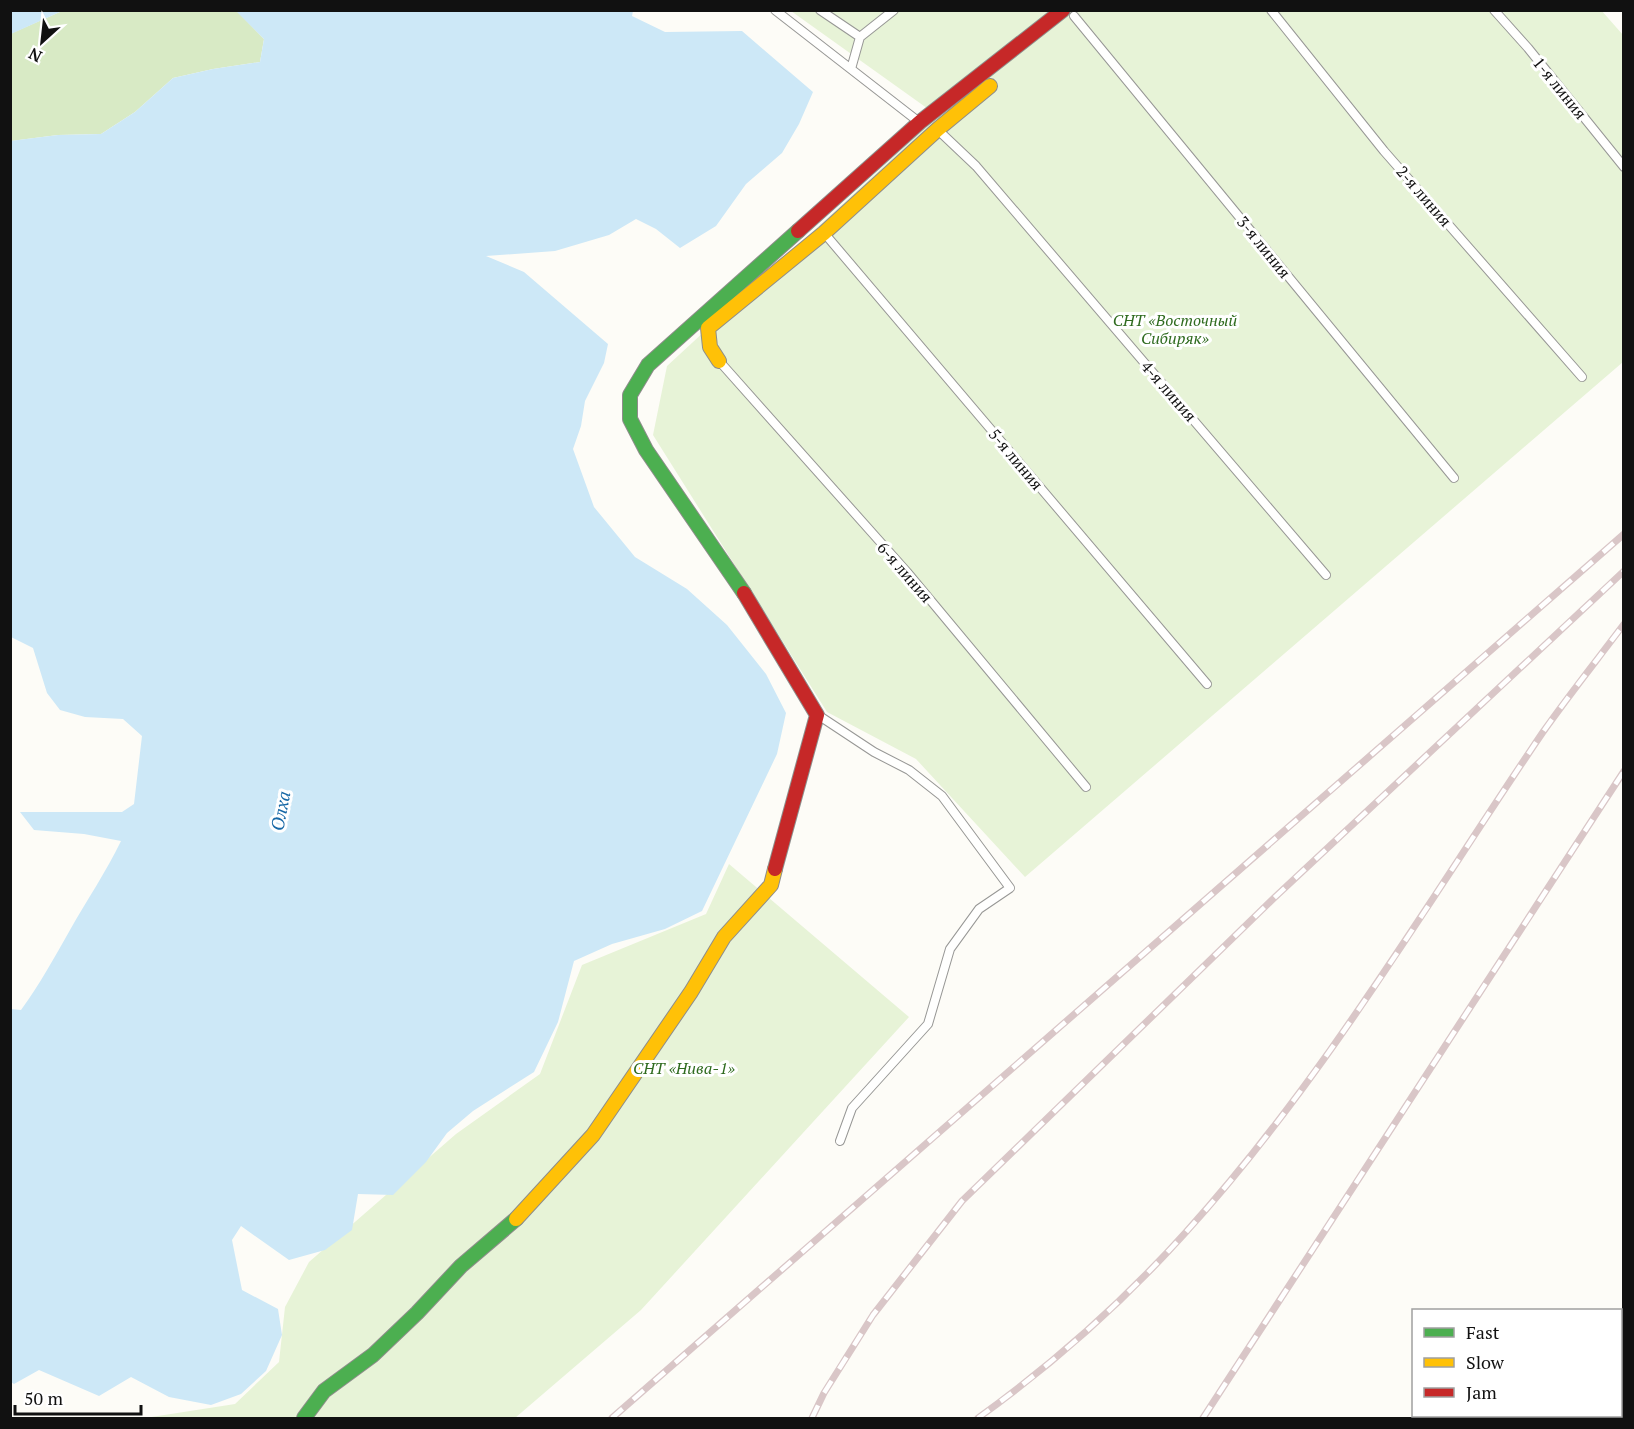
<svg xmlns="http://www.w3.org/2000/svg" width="1634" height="1429" viewBox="0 0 1634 1429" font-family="'PT Serif',serif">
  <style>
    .green { fill: #e7f3d7 }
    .forest { fill: #d8eac5 }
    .water { fill: #cde8f7 }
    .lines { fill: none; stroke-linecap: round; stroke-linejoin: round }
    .lane-casing { stroke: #979795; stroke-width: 10 }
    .street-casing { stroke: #979795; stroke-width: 19 }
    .fast-casing { stroke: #8e8d8b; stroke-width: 16 }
    .slow-casing { stroke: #8e8d8b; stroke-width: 16 }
    .jam-casing { stroke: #8e8d8b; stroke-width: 16 }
    .lane { stroke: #fffffe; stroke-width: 8 }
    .street { stroke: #fffffe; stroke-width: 16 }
    .fast { stroke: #4caf50; stroke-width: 14 }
    .slow { stroke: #ffc107; stroke-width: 14 }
    .jam { stroke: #c62828; stroke-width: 14 }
    .rail-casing { stroke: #d9c6c7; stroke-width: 7 }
    .rail { stroke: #fff; stroke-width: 4.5; stroke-dasharray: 14; stroke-linecap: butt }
    .labels { text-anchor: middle; stroke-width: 6; stroke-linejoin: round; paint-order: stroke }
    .street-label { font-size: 16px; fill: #111; stroke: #fff }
    .park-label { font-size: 16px; font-style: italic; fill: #2f6b1f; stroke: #fff }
    .water-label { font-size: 18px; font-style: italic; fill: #1768a6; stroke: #fff }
  </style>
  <rect width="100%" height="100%" fill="#fdfcf7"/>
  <path class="green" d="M1601 10 1623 35V362L1025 877 916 759 827 712 653 435 667 366 938 116 791 11Z
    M729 864 909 1017 641 1310 515 1418H145L235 1404 279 1362 285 1307 309 1262 456 1134 540 1074 582 965 706 914Z
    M1623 1356V1418H1506L1511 1416H1620L1621 1358Z"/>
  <path class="forest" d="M236 10 264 39 260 62 213 69 173 78 135 112 101 134 58 135 11 141 10 34 62 11Z"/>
  <path class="water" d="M11 10H62V11L11 34Z
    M236 11H633L632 16 665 32 742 31 813 92 799 124 782 153 746 184 716 226 680 248 656 229 636 219 609 235 555 251 486 256 524 272 608 344 604 363 585 401 581 426 573 449 594 507 635 557 687 589 727 625 766 674 786 713 777 754 702 911 665 929 612 944 574 961 558 1022 534 1072 473 1111 447 1133 426 1162 393 1195 358 1194 352 1230 325 1250 289 1260 241 1226 232 1240 242 1290 278 1309 282 1335 266 1371 241 1394 211 1405 169 1397 131 1377 99 1396 39 1370 14 1384 11 1382V1009L21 1010C40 984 54 958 70 930 87 900 106 872 121 841L84 834 34 830 20 812H122L134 804 142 736 123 719 85 717 60 710 47 693 33 648 11 637 10 141 58 135 101 134 135 112 173 78 213 69 260 62 264 39Z"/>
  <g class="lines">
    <defs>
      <path id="lane" d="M775 10 919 122
        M820 10 860 37 851 69
        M1271 10 1384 151 1582 377
        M1494 10 1528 48 1624 167
        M1074 16 1454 478
        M860 37 894 10
        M938 130 976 166 1326 575
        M825 234 1207 684
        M720 362 907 572 1086 787
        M818 715 874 752 909 770 942 796 1010 888 979 909 950 949 928 1024 852 1108 840 1141
        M1620 1374 1622 1365
        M1611 1418 1612 1416"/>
      <path id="street" d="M1620 1327 1624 1324
        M1487 1418 1494 1416"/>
      <path id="fast" d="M744 593 646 450 630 419V395L648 365 798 231
        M304 1418 324 1391 373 1355 417 1313 461 1266 516 1219"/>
      <path id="slow" d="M719 361 710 347 708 328 824 233 938 129 990 86
        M516 1219 593 1135 691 992 724 937 771 885 775 869"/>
      <path id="jam" d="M798 231 920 122 1063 10
        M744 593 817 715 775 869"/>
    </defs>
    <use href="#lane" class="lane-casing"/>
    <use href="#street" class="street-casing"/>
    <use href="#fast" class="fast-casing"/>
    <use href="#slow" class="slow-casing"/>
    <use href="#jam" class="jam-casing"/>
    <use href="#lane" class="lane"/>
    <use href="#street" class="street"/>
    <use href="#fast" class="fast"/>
    <use href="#slow" class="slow"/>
    <use href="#jam" class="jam"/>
    <defs>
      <path id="rail" d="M612 1418 1624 534
        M812 1418 824 1393 873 1315 962 1201 1274 898 1624 571
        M978 1418C1053 1364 1124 1301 1186 1232 1323 1081 1429 900 1543 732 1569 695 1597 660 1624 624
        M1203 1418 1624 771"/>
    </defs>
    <use href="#rail" class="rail-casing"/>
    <use href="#rail" class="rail"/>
  </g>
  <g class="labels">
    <g class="street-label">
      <text transform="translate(1560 88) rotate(51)" y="6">1-я линия</text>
      <text transform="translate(1424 196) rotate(49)" y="6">2-я линия</text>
      <text transform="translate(1264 247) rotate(51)" y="6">3-я линия</text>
      <text transform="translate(1169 391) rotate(49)" y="6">4-я линия</text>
      <text transform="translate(1016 459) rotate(50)" y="6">5-я линия</text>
      <text transform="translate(905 572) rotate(49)" y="6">6-я линия</text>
    </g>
    <g class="park-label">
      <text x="1175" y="326">СНТ «Восточный<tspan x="1175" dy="18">Сибиряк»</tspan></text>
      <text x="684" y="1074">СНТ «Нива-1»</text>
    </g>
    <g class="water-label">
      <text transform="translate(281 811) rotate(-79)" y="6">Олха</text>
    </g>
  </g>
  <rect width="1634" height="1429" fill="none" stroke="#111111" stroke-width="24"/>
  <rect x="1412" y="1309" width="210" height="108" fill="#ffffff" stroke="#a0a0a0" stroke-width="1.5"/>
  <rect x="1424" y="1328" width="30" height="9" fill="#4caf50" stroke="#a0a0a0" stroke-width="1.5"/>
  <text x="1466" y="1339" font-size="18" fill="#111111">Fast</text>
  <rect x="1424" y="1358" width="30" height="9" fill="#ffc107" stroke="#a0a0a0" stroke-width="1.5"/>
  <text x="1466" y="1369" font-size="18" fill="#111111">Slow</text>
  <rect x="1424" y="1388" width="30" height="9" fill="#c62828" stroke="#a0a0a0" stroke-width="1.5"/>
  <text x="1466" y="1399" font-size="18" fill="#111111">Jam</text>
  <g transform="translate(42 42) rotate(207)" stroke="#ffffff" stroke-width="4.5" paint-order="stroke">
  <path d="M0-4.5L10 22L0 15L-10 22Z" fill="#111111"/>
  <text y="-9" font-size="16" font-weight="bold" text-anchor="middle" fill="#111111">N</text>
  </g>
  <path d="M15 1405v9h126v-9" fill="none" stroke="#111111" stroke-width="3"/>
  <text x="24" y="1405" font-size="18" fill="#111111" stroke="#ffffff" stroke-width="4.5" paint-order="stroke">50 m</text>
</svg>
